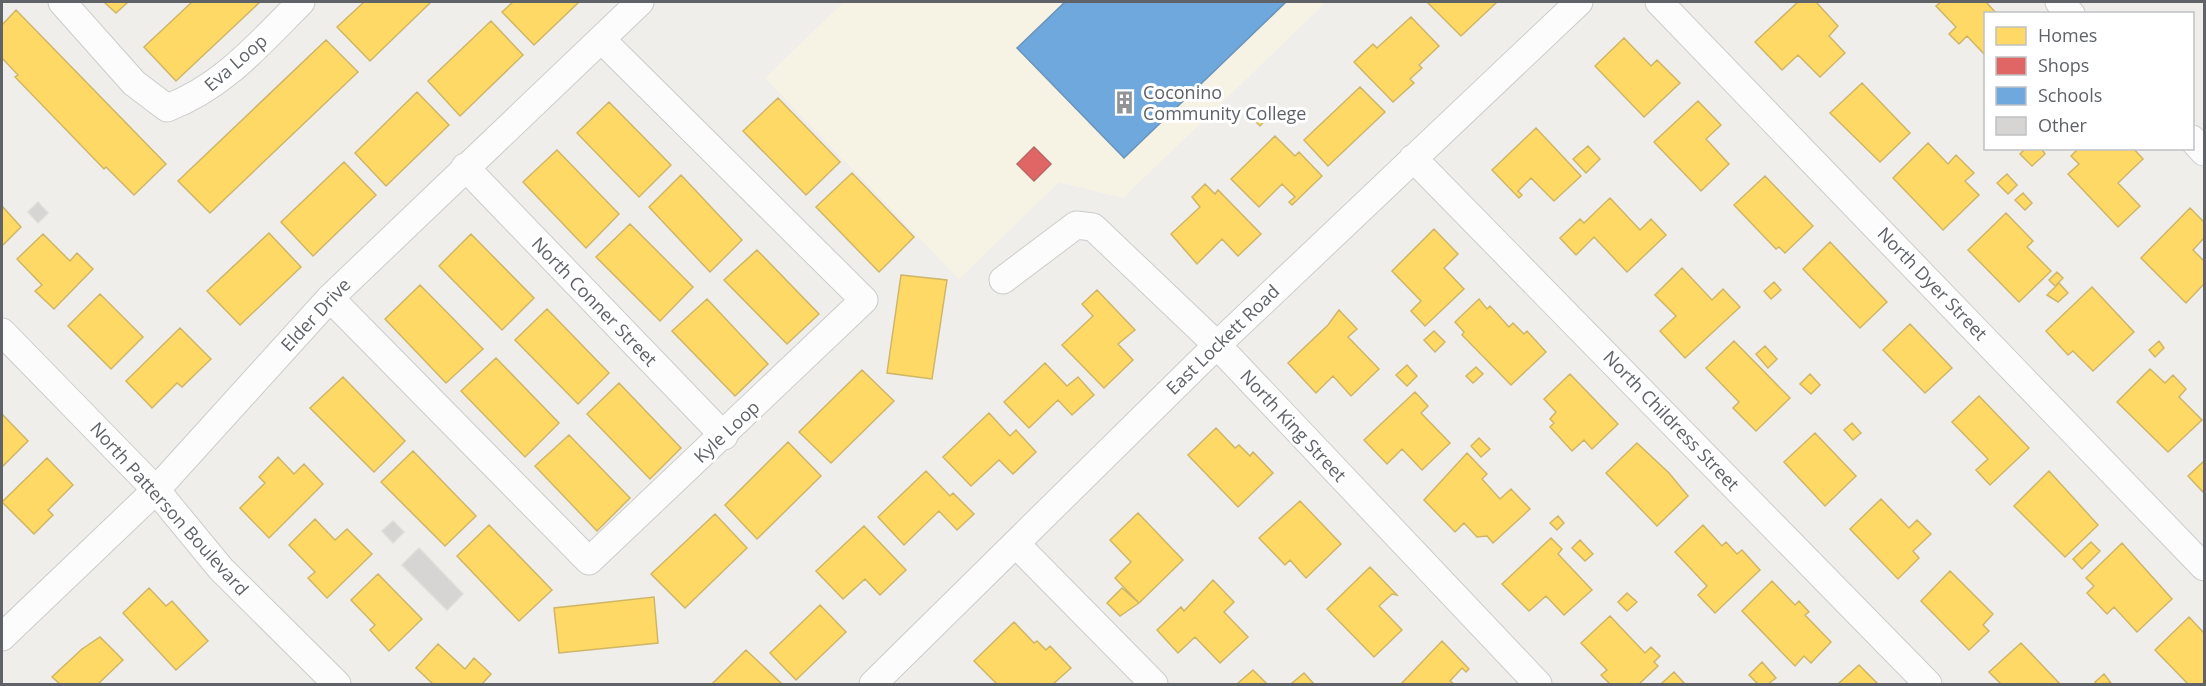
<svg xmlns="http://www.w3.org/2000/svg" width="2206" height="686" viewBox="0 0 2206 686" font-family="'Open Sans',sans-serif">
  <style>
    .commercial { fill: #f7f3e4 }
    .homes { fill: #ffd966; stroke: #cfb667; stroke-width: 1.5 }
    .shops { fill: #e06666; stroke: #b96567; stroke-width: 1.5 }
    .schools { fill: #6fa8dc; stroke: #6a93b9; stroke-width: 1.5 }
    .building { fill: #d6d5d3; stroke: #deddd9; stroke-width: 1.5 }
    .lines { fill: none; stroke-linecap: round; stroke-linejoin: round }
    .minor-casing { stroke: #cbcccc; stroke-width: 29 }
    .minor { stroke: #fdfcfc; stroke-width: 27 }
    .labels { text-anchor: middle; stroke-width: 6; stroke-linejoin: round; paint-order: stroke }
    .street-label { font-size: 18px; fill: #5f6368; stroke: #fff }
    .poi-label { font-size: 18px; fill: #5f6368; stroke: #fff; text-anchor: start }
  </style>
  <rect width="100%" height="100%" fill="#efeeea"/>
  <path class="commercial" d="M844 2H1326L1123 198 1059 182 959 279 765 78Z"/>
  <path class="homes" d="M104 2H128L116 13Z
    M192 2H260L176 81 144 47Z
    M364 2H431L370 61 337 27Z
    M513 2H579L534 45 502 12Z
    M1427 2H1497L1461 36Z
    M1798 2H1816L1838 26 1829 36 1845 53 1820 77 1798 55 1782 70 1755 42Z
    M1941 2H1986L1997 14H1986V56L1967 36 1959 44 1949 34 1956 27 1936 6Z
    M16 10 166 164 134 195 106 167 104 169 15 77 18 75 2 58V25Z
    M1411 17 1439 46 1419 65 1422 68 1410 79 1414 83 1393 102 1354 62 1373 44 1377 48Z
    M491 21 523 55 460 116 428 81Z
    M1624 38 1651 66 1657 60 1680 83 1644 117 1595 66Z
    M326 40 358 72 210 213 178 181Z
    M1862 83 1910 133 1880 162 1830 113Z
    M1360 87 1385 112 1328 166 1304 140Z
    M417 92 449 125 386 186 355 153Z
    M778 98 840 162 806 195 743 131Z
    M1698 101 1721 125 1706 139 1729 164 1701 191 1654 142Z
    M609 102 671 165 639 197 577 133Z
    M1263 109 1269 116 1260 126 1253 119Z
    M1536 128 1581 176 1554 201 1531 178 1518 191 1522 195 1519 198 1492 170Z
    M1275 136 1295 156 1299 152 1322 176 1292 205 1289 202 1295 197 1282 184 1259 207 1231 179Z
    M1928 143 1948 164 1956 155 1974 173 1965 181 1979 195 1943 230 1893 178Z
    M1588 146 1600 159 1586 173 1573 159Z
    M2026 148H2041L2045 154 2032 166 2020 154Z
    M2079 148H2133L2143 159 2118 183 2140 206 2118 227 2068 174 2079 164 2071 156Z
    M557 150 619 214 586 248 523 182Z
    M344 162 376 195 313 256 281 222Z
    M852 173 914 237 879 272 816 207Z
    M2007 174 2017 185 2008 194 1997 183Z
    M681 175 742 240 710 272 649 207Z
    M1765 176 1813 226 1785 253 1779 247 1776 249 1734 205Z
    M1205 184 1215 194 1218 190 1261 234 1238 256 1222 239 1197 264 1171 234 1200 207 1192 197Z
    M2023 193 2032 203 2025 210 2015 200Z
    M1610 198 1640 230 1651 219 1666 235 1627 272 1594 237 1576 255 1560 238 1580 219 1584 223Z
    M2 206 21 227 2 246Z
    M2190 208 2204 222V238L2193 250 2204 261V284L2186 303 2141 258Z
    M2006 213 2033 241 2027 247 2051 271 2019 302 1968 250Z
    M630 224 693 287 660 321 596 257Z
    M1434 229 1458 254 1444 268 1464 289 1425 326 1411 311 1421 301 1392 271Z
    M269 233 301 267 240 325 207 291Z
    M43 234 70 261 77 253 93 269 54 309 35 291 42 285 17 259Z
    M471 234 534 298 502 330 439 266Z
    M1830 242 1887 302 1860 328 1803 269Z
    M757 250 819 314 787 344 724 280Z
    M1682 268 1712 300 1723 289 1740 307 1685 358 1660 331 1676 316 1655 295Z
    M2057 272 2063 278 2055 286 2049 280Z
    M901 275 947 280 932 379 887 373Z
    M1774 282 1781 290 1771 299 1764 291Z
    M2059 283 2068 293 2058 302 2047 295Z
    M420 285 483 349 446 383 385 319Z
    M2092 287 2134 332 2093 371 2073 351 2068 355 2046 331Z
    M1097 290 1135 330 1118 344 1133 360 1104 388 1062 345 1093 316 1082 304Z
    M100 294 143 337 111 369 68 326Z
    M707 299 768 364 735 396 672 331Z
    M1479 299 1487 309 1490 306 1509 327 1513 323 1524 334 1527 331 1546 352 1511 385 1462 335 1464 332 1455 322Z
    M547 309 609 373 578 404 515 340Z
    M1339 310 1357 329 1348 337 1379 369 1351 396 1333 376 1316 393 1288 363 1328 325Z
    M1910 324 1952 368 1925 393 1883 350Z
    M180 328 211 359 182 387 177 383 152 408 126 381Z
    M1434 331 1445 342 1435 352 1424 340Z
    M1734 341 1790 398 1756 431 1733 408 1739 402 1706 368Z
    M2159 341 2164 348 2155 357 2149 350Z
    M1765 346 1777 359 1768 368 1756 354Z
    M496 358 559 423 525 457 461 391Z
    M1045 363 1067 386 1078 377 1094 395 1072 415 1058 400 1029 428 1004 402Z
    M1407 365 1417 376 1407 386 1396 375Z
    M1476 367 1483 374 1473 383 1466 376Z
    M2150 369 2165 383 2173 375 2186 389 2179 397 2202 420 2168 452 2117 402Z
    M862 370 894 401 831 463 799 432Z
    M1570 374 1618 424 1592 449 1584 440 1572 451 1550 427 1554 423 1550 419 1556 412 1544 399Z
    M1810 374 1820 385 1811 394 1800 384Z
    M343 377 405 441 374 472 310 408Z
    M619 383 681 448 650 479 587 414Z
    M1415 392 1428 406 1421 413 1450 443 1422 470 1402 449 1387 464 1364 440Z
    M1979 396 2029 448 1990 485 1976 470 1988 459 1952 422Z
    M989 413 1010 436 1016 430 1036 452 1013 474 999 460 971 486 943 457Z
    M2 414 28 441 2 467Z
    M1852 423 1861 433 1853 440 1844 430Z
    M1216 428 1235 448 1239 445 1250 456 1253 452 1273 473 1238 507 1188 455Z
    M1815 433 1856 476 1825 506 1784 462Z
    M569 435 630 498 597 531 535 466Z
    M1479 438 1490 449 1481 457 1471 446Z
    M788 442 821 476 757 539 725 505Z
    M1637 443 1669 473 1688 496 1657 526 1606 473Z
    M413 451 476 516 445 546 381 482Z
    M1467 453 1487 474 1482 479 1500 499 1511 489 1530 509 1493 543 1487 536 1477 537 1464 523 1455 532 1424 500Z
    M278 457 294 474 304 464 323 484 269 538 240 508 265 483 259 477Z
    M47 458 73 485 48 510 53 515 34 534 2 502Z
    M2204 461V493L2188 476Z
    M926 471 950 496 953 493 974 514 957 530 939 511 904 545 878 517Z
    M2049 471 2098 525 2065 557 2014 506Z
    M1881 499 1909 528 1917 520 1931 534 1913 551 1919 558 1898 579 1850 529Z
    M1300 501 1341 544 1306 578 1290 560 1285 565 1259 538Z
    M1138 513 1183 560 1139 603 1115 578 1131 562 1110 540Z
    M715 514 747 548 685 608 651 574Z
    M1558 516 1564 523 1557 530 1550 523Z
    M315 519 335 540 347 529 372 554 327 598 308 578 315 572 289 545Z
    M489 525 552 590 519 621 457 556Z
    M1703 525 1722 546 1726 542 1737 554 1742 550 1760 570 1715 613 1698 595 1707 586 1675 552Z
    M864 526 906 570 880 595 865 579 843 599 816 571Z
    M1551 538 1562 549 1558 554 1592 590 1564 615 1546 596 1529 611 1502 584Z
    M1580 540 1593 554 1585 561 1572 548Z
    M2091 542 2100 551 2082 569 2073 559Z
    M2122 543 2172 599 2137 632 2114 607 2107 614 2087 593 2094 586 2086 578Z
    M1370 567 1397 595 1392 594 1379 606 1402 630 1374 657 1327 609Z
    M1950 571 1993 614 1983 625 1989 631 1969 650 1921 601Z
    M378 574 422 619 389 651 370 630 375 625 351 600Z
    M1213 580 1234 602 1224 612 1248 637 1220 663 1195 637 1178 653 1157 630 1181 607 1184 611Z
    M1772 581 1795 605 1799 601 1809 612 1805 615 1831 642 1811 663 1804 656 1795 666 1742 611Z
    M149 588 166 606 172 601 208 641 176 670 123 613Z
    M1122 588 1139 603 1120 616 1107 603Z
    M1627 593 1637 602 1627 611 1618 602Z
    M654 597 658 643 559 653 554 608Z
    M820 605 846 632 796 680 770 653Z
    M1610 616 1645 653 1651 647 1660 656 1654 662 1658 666 1639 684H1610L1601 675 1607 670 1581 643Z
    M2189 617 2204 633V684H2188L2155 650Z
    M1014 622 1034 643 1037 641 1046 650 1050 646 1071 668 1053 684H997L974 661Z
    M100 637 123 660 98 684H60L52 677 82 649Z
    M1442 641 1469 669 1466 672 1462 668 1450 681 1454 684H1401Z
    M2021 643 2060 684H2001L1989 672Z
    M438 644 465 669 474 658 491 674 482 684H433L416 668Z
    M746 650 782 684H712Z
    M1762 662 1776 678 1768 684H1758L1749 675Z
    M1859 665 1878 684H1838Z
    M1253 670 1267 684H1237Z
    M1674 672 1685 684H1661Z
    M1304 673 1314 684H1291Z
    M2104 674 2111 683 2097 684 2095 682Z"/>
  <path class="shops" d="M1034 147 1051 164 1034 181 1017 164Z"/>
  <path class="schools" d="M1065 2H1286L1124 158 1017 48Z"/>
  <path class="building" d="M38 202 48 213 38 223 28 212Z
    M393 521 404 532 393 543 382 531Z
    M419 548 463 594 447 610 402 565Z"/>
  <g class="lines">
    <defs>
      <path id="minor" d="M62 2 134 83 167 108C223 87 260 43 301 2
        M1659 2 2204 567
        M2059 2 2071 14
        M2192 139 2204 152
        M1413 158 1928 684
        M465 167 724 436
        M1003 280 1076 225 1093 227 1217 345 1538 684
        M330 298 589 561 864 300 602 40
        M2 332 156 490 221 569 337 684
        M1016 544 1154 684
        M2 637 156 490 330 298 640 2
        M873 684 1217 345 1579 2"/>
    </defs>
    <use href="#minor" class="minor-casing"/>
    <use href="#minor" class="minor"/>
  </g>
  <defs>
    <symbol id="building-bare" viewBox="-9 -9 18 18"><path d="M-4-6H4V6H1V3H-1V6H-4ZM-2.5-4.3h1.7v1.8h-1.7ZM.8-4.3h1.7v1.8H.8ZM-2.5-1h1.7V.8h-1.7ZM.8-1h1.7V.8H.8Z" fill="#919496" stroke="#fff" stroke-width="2.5" paint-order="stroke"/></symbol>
  </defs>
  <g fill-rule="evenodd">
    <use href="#building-bare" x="1108" y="86" width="33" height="33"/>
  </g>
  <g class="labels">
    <g class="street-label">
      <text transform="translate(236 63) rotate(-41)" y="6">Eva Loop</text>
      <text transform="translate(1932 284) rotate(46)" y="6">North Dyer Street</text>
      <text transform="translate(594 302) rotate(46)" y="6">North Conner Street</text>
      <text transform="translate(316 315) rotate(-47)" y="6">Elder Drive</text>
      <text transform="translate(1223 340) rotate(-44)" y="6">East Lockett Road</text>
      <text transform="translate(1671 421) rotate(46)" y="6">North Childress Street</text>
      <text transform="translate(1293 426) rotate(47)" y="6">North King Street</text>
      <text transform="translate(727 432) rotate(-43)" y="6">Kyle Loop</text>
      <text transform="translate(169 509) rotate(48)" y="6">North Patterson Boulevard</text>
    </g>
    <g class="poi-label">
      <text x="1143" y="99">Coconino<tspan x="1143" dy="21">Community College</tspan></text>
    </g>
  </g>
  <rect width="2206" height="686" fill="none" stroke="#5f6368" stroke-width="6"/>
  <rect x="1984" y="12" width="210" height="138" fill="#ffffff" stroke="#bfc1c3" stroke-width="1.5"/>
  <rect x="1996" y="27" width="30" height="18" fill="#ffd966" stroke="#bfc1c3" stroke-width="1.5"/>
  <text x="2038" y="42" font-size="18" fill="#5f6368">Homes</text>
  <rect x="1996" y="57" width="30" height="18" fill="#e06666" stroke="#bfc1c3" stroke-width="1.5"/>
  <text x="2038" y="72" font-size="18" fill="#5f6368">Shops</text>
  <rect x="1996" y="87" width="30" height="18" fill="#6fa8dc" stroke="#bfc1c3" stroke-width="1.5"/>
  <text x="2038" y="102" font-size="18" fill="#5f6368">Schools</text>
  <rect x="1996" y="117" width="30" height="18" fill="#d6d5d3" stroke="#bfc1c3" stroke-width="1.5"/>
  <text x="2038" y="132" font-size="18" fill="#5f6368">Other</text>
</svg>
